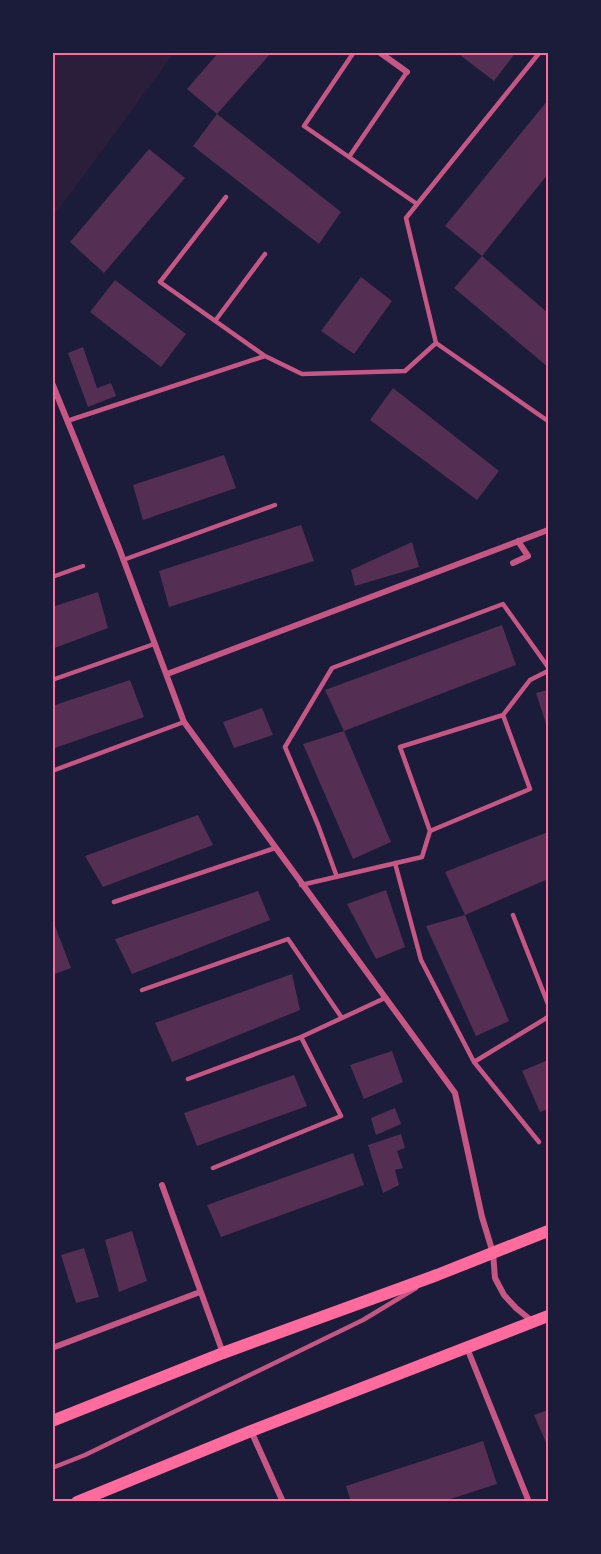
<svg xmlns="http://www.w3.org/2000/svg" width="601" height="1554" viewBox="0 0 601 1554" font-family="Poppins,sans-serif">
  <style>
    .green { fill: #2a1e3b }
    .building { fill: #542f53 }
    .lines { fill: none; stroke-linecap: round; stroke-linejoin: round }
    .service { stroke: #c65784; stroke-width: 4.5 }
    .minor { stroke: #c65784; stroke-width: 6 }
    .secondary { stroke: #ff6b9d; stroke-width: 12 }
    .neatline { fill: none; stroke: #ff6b9d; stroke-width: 2 }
  </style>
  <rect width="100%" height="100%" fill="#1b1b3a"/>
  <path class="green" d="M53 52 174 53 53 217 52 53Z"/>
  <path class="building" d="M219 52H272L217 114 341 212 319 244 193 146 217 114 187 89Z
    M456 52H516L494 81Z
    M548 100V174L482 256 445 226Z
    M149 149 185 178 104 273 70 242Z
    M482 256 548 313V367L454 288Z
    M361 277 392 301 354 354 321 331Z
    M115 280 186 334 161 367 90 312Z
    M83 347 97 388 111 383 116 396 88 407 68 353Z
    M393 388 499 471 477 500 370 420Z
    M224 455 236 488 143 520 133 485Z
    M301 525 314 561 169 607 159 571Z
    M412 542 419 567 355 586 351 570Z
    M98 592 108 628 52 649V607Z
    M502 625 516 665 344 731 325 690Z
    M130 680 144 717 52 749V706Z
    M548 690V730L536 693Z
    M262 708 273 735 234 748 223 722Z
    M344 731 391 842 353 859 303 744Z
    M198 815 213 845 103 887 85 856Z
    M548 832V879L465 915 445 872Z
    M386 890 405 947 376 959 347 904Z
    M258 891 270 920 132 974 115 939Z
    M465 915 509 1021 476 1036 426 926Z
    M52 918 71 968 52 975Z
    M292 974 300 1010 172 1062 155 1023Z
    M392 1051 403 1082 364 1099 350 1065Z
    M548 1060V1109L540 1112 522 1071Z
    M294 1075 307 1106 197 1146 184 1113Z
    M395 1108 401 1124 376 1135 371 1118Z
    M401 1134 405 1148 397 1151 403 1168 395 1170 399 1185 383 1193 368 1145Z
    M353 1153 364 1185 221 1237 207 1205Z
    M132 1231 147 1281 119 1292 105 1240Z
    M84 1248 99 1297 76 1303 61 1255Z
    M548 1410V1447L534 1415Z
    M483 1441 497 1484 441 1502H351L346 1486Z"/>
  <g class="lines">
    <path class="service" d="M354 52 304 126 417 204
      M540 52 406 218 436 343 548 421
      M349 157 407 72
      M226 197 160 282 265 356
      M215 321 265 254
      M67 421 265 356 302 374 405 371 436 343
      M123 560 275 505
      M52 577 83 566
      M52 680 154 644
      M503 715 530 680 548 671
      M52 771 184 722
      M395 863 421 960 474 1062 539 1142
      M337 877 318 825 285 747 332 668 503 604 548 667
      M301 885 422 857 430 831 400 747 503 715 530 789 430 831
      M114 902 275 848
      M513 915 548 1004
      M142 990 288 939 342 1018
      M301 1037 385 998
      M474 1062 548 1017
      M188 1079 301 1037 341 1116 213 1168
      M52 1468 85 1455 363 1320 416 1288"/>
    <path class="minor" d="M379 52 407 72
      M52 383 119 548 184 722 455 1093 482 1217 493 1253 495 1278 504 1295 516 1308 532 1321
      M513 563 528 556 518 541
      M167 674 548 530
      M162 1185 223 1353
      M52 1348 200 1292
      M467 1348 529 1502
      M251 1431 283 1502"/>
    <path class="secondary" d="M52 1421 223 1353 437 1275 548 1231
      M77 1502 251 1431 548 1316"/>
  </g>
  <rect width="601" height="1554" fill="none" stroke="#1b1b3a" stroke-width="108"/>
  <rect x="54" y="54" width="493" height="1446" class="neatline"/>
</svg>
